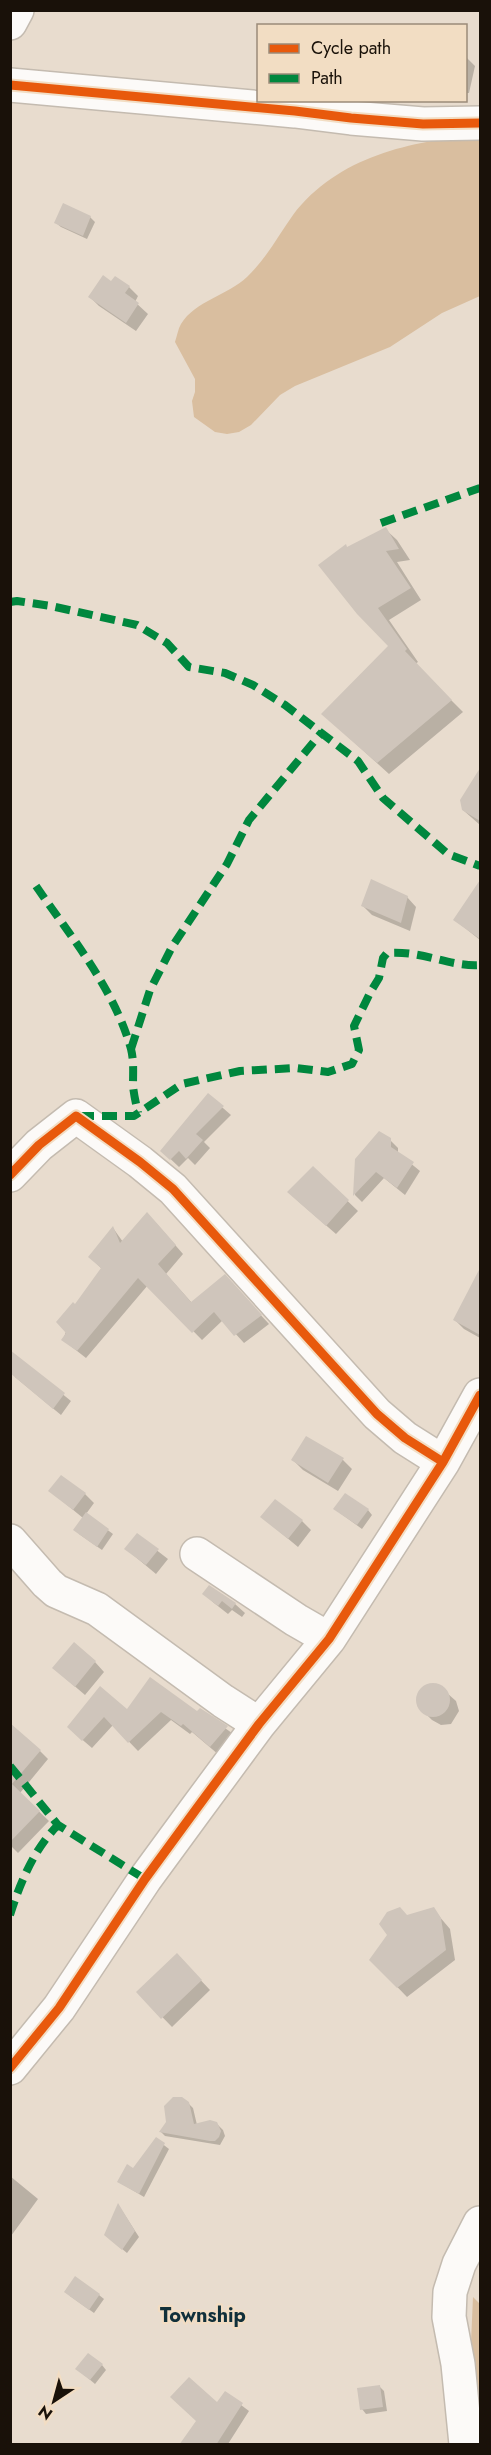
<svg xmlns="http://www.w3.org/2000/svg" width="491" height="2455" viewBox="0 0 491 2455" font-family="Jost,sans-serif">
  <style>
    .green { fill: #d9be9f }
    .shadow { fill: #0003 }
    .building { fill: #cfc5bb }
    .lines { fill: none; stroke-linecap: round; stroke-linejoin: round }
    .minor-casing { stroke: #c4bbb0; stroke-width: 36 }
    .minor { stroke: #fcfaf8; stroke-width: 33 }
    .quiet { stroke: #00873e; stroke-width: 8; stroke-dasharray: 15 8; stroke-linecap: butt }
    .cycleway-casing { stroke: #f2ddc3; stroke-width: 13 }
    .cycleway { stroke: #e8590c; stroke-width: 9 }
    .labels { text-anchor: middle; stroke-width: 4.5; stroke-linejoin: round; paint-order: stroke }
    .quarter-label { font-size: 20px; font-weight: bold; fill: #11303a; stroke: #f2ddc3 }
  </style>
  <rect width="100%" height="100%" fill="#e8dcce"/>
  <path class="green" d="M480 135V296L442 313 390 347 295 386 280 395 251 425 239 432 227 434 215 432 194 417 192 401 195 392V379L175 342C177 336 178 329 181 324 195 301 228 295 247 277 266 259 278 236 293 215 338 156 411 141 480 135Z
    M473 2297 480 2304V2412L470 2365Z"/>
  <path class="shadow" d="M466 57 475 66 469 93H466Z
    M90 217 95 222 87 239 61 227 56 223Z
    M112 283 129 287 138 296 135 302 148 314 136 331 99 306 90 297Z
    M385 529 397 540 410 560 397 562 421 600 389 620 418 662 415 664 463 712 389 774 323 714 390 646 347 548Z
    M473 782 480 783V825L463 810Z
    M472 895 480 901V940L455 920Z
    M407 897 416 907 410 931 372 915 363 906Z
    M208 1095 231 1115 204 1142 210 1148 195 1165 188 1158 179 1167 162 1151Z
    M390 1140 398 1148V1153L420 1171 405 1195 384 1178 362 1202 355 1195 356 1160Z
    M313 1168 358 1211 336 1234 298 1201Z
    M156 1223 183 1254 166 1274 192 1303 233 1285 269 1324 244 1343 223 1320 202 1340 148 1285 86 1358 63 1340 75 1306 102 1269 90 1257 113 1228 123 1242Z
    M477 1279 480 1281V1338L464 1329 455 1320Z
    M18 1358 71 1401 61 1415 15 1377Z
    M293 1460H343L352 1469 338 1491 303 1470Z
    M50 1491 85 1494 94 1503 86 1514 113 1534 102 1550 79 1534 83 1518Z
    M368 1510 372 1515 362 1529 340 1513Z
    M262 1517 302 1521 311 1530 298 1547Z
    M137 1535 168 1559 156 1574 126 1549Z
    M210 1587 235 1604 245 1613 242 1617 232 1610 228 1614 214 1603 204 1594Z
    M95 1662 104 1672 85 1695 64 1677Z
    M433 1684 438 1685 456 1701 459 1711 451 1724 441 1725 432 1720 422 1710 418 1701 424 1687Z
    M101 1689 127 1711 197 1713 200 1710 236 1736 219 1755 192 1732 190 1734 171 1720 138 1751 113 1725 92 1748 78 1736Z
    M10 1747 40 1751 48 1759 20 1793 49 1821 18 1853 10 1845Z
    M433 1909 450 1929 455 1960 407 1997 371 1960 407 1917Z
    M177 1955 210 1990 172 2027 138 1992Z
    M188 2103 193 2108 197 2125H218L223 2130 225 2136 220 2145 165 2136 161 2132Z
    M156 2139 169 2149 144 2197 119 2182 133 2170Z
    M10 2176 38 2199 11 2236 10 2235Z
    M119 2206 139 2237 127 2253 110 2239Z
    M99 2295 104 2299 94 2313 70 2296Z
    M102 2365 106 2370 95 2384 82 2373Z
    M379 2386 384 2391 387 2411 366 2414 362 2409Z
    M225 2393 249 2411 228 2444H185L197 2421 217 2405Z"/>
  <path class="building" d="M63 203 91 216 83 236 54 223Z
    M103 275 111 281 115 276 130 286 125 293 139 303 126 323 88 297Z
    M386 527 399 549 386 551 411 588 378 608 407 649 405 651 452 700 377 763 321 714 388 646 357 614 318 565 346 544 347 547Z
    M480 768V821L462 810 460 800Z
    M371 879 408 896 401 923 361 906Z
    M480 880V939L453 920Z
    M208 1093 224 1106 196 1134 203 1140 186 1159 179 1151 170 1160 160 1151Z
    M379 1131 391 1138V1147L414 1162 397 1188 376 1172 353 1196 355 1159Z
    M313 1166 349 1200 326 1226 287 1192Z
    M147 1212 176 1245 158 1264 191 1302 225 1274 262 1315 234 1336 214 1312 192 1333 138 1278 77 1351 61 1340 66 1333 56 1322 73 1302 75 1304 101 1268 88 1257 113 1226 120 1243Z
    M480 1268V1335L453 1320Z
    M10 1350 65 1393 53 1409 10 1373Z
    M306 1436 344 1458 328 1483 291 1460Z
    M61 1475 86 1493 73 1510 48 1491Z
    M345 1493 369 1509 357 1525 333 1509Z
    M275 1499 303 1520 288 1539 260 1517Z
    M86 1512 109 1529 97 1547 73 1530Z
    M137 1533 159 1549 146 1565 124 1549Z
    M209 1585 236 1603 232 1609 222 1601 218 1606 202 1594Z
    M74 1642 96 1661 75 1687 52 1668Z
    M150 1677 197 1711 200 1708 228 1726 210 1747 183 1724 181 1726 161 1712 128 1743 104 1717 82 1741 67 1727 100 1686 127 1709Z
    M416 1700a17 17 0 1 1 34 0a17 17 0 1 1-34 0Z
    M10 1723 41 1750 12 1784 40 1811 10 1842Z
    M400 1907 407 1915 434 1907 441 1918 446 1950 397 1988 369 1960 387 1935 379 1924 387 1912Z
    M177 1953 202 1980 161 2019 136 1992Z
    M173 2097H182L189 2102 194 2124 210 2120 217 2122 221 2131 219 2137 215 2141H210L159 2132 166 2122 164 2106Z
    M156 2137 165 2143 139 2194 117 2182 127 2164 133 2168Z
    M118 2203 135 2231 122 2250 104 2235Z
    M75 2276 100 2294 89 2310 64 2292Z
    M88 2353 103 2364 90 2380 75 2369Z
    M189 2377 217 2402 225 2391 243 2403 216 2445H179L196 2421 170 2397Z
    M380 2385 383 2407 360 2410 357 2388Z"/>
  <g class="lines">
    <defs>
      <path id="minor" d="M10 23 17 10
        M10 85 295 111 351 118 423 124 480 123
        M10 1175 39 1145 76 1116 140 1162 173 1189 377 1414 405 1438 443 1462
        M10 1541 47 1583 56 1591 97 1609 223 1701 259 1724
        M197 1554 296 1620 329 1639
        M10 2068 59 2008 145 1879 197 1808 259 1724 329 1639 443 1462 480 1395
        M466 2444 458 2364 449 2317 450 2292 459 2264 480 2223"/>
    </defs>
    <use href="#minor" class="minor-casing"/>
    <use href="#minor" class="minor"/>
    <path class="quiet" d="M381 523 480 488
      M10 602 17 601 51 606 137 625 167 643 189 667 225 673 253 685 285 705 358 761 383 798 448 854 480 866
      M36 886C71 937 114 988 131 1049 134 1061 133 1073 133 1086 134 1095 136 1104 138 1113
      M131 1049 150 990 172 947 227 864 249 820 322 732
      M79 1116H134L182 1084 240 1071 296 1068 328 1072 352 1064 359 1050 354 1026 371 991 379 978 383 958 387 953C422 950 449 967 480 965
      M10 1766 58 1825 145 1879
      M10 1915C20 1883 34 1849 58 1825"/>
    <defs>
      <path id="cycleway" d="M10 85 295 111 351 118 423 124 480 123
        M10 1175 39 1145 76 1116 140 1162 173 1189 377 1414 405 1438 443 1462
        M10 2068 59 2008 145 1879 197 1808 259 1724 329 1639 443 1462 480 1395"/>
    </defs>
    <use href="#cycleway" class="cycleway-casing"/>
    <use href="#cycleway" class="cycleway"/>
  </g>
  <g class="labels">
    <g class="quarter-label">
      <text x="203" y="2322">Township</text>
    </g>
  </g>
  <rect width="491" height="2455" fill="none" stroke="#191109" stroke-width="24"/>
  <rect x="257" y="24" width="210" height="78" fill="#f2ddc3" stroke="#9b8b79" stroke-width="1.5"/>
  <rect x="269" y="44" width="30" height="9" fill="#e8590c" stroke="#9b8b79" stroke-width="1.5"/>
  <text x="311" y="54" font-size="18" fill="#191109">Cycle path</text>
  <rect x="269" y="74" width="30" height="9" fill="#00873e" stroke="#9b8b79" stroke-width="1.5"/>
  <text x="311" y="84" font-size="18" fill="#191109">Path</text>
  <g transform="translate(54 2401) rotate(216)" stroke="#f2ddc3" stroke-width="4.5" paint-order="stroke">
  <path d="M0-4.5L10 22L0 15L-10 22Z" fill="#191109"/>
  <text y="-9" font-size="16" font-weight="bold" text-anchor="middle" fill="#191109">N</text>
  </g>
</svg>
